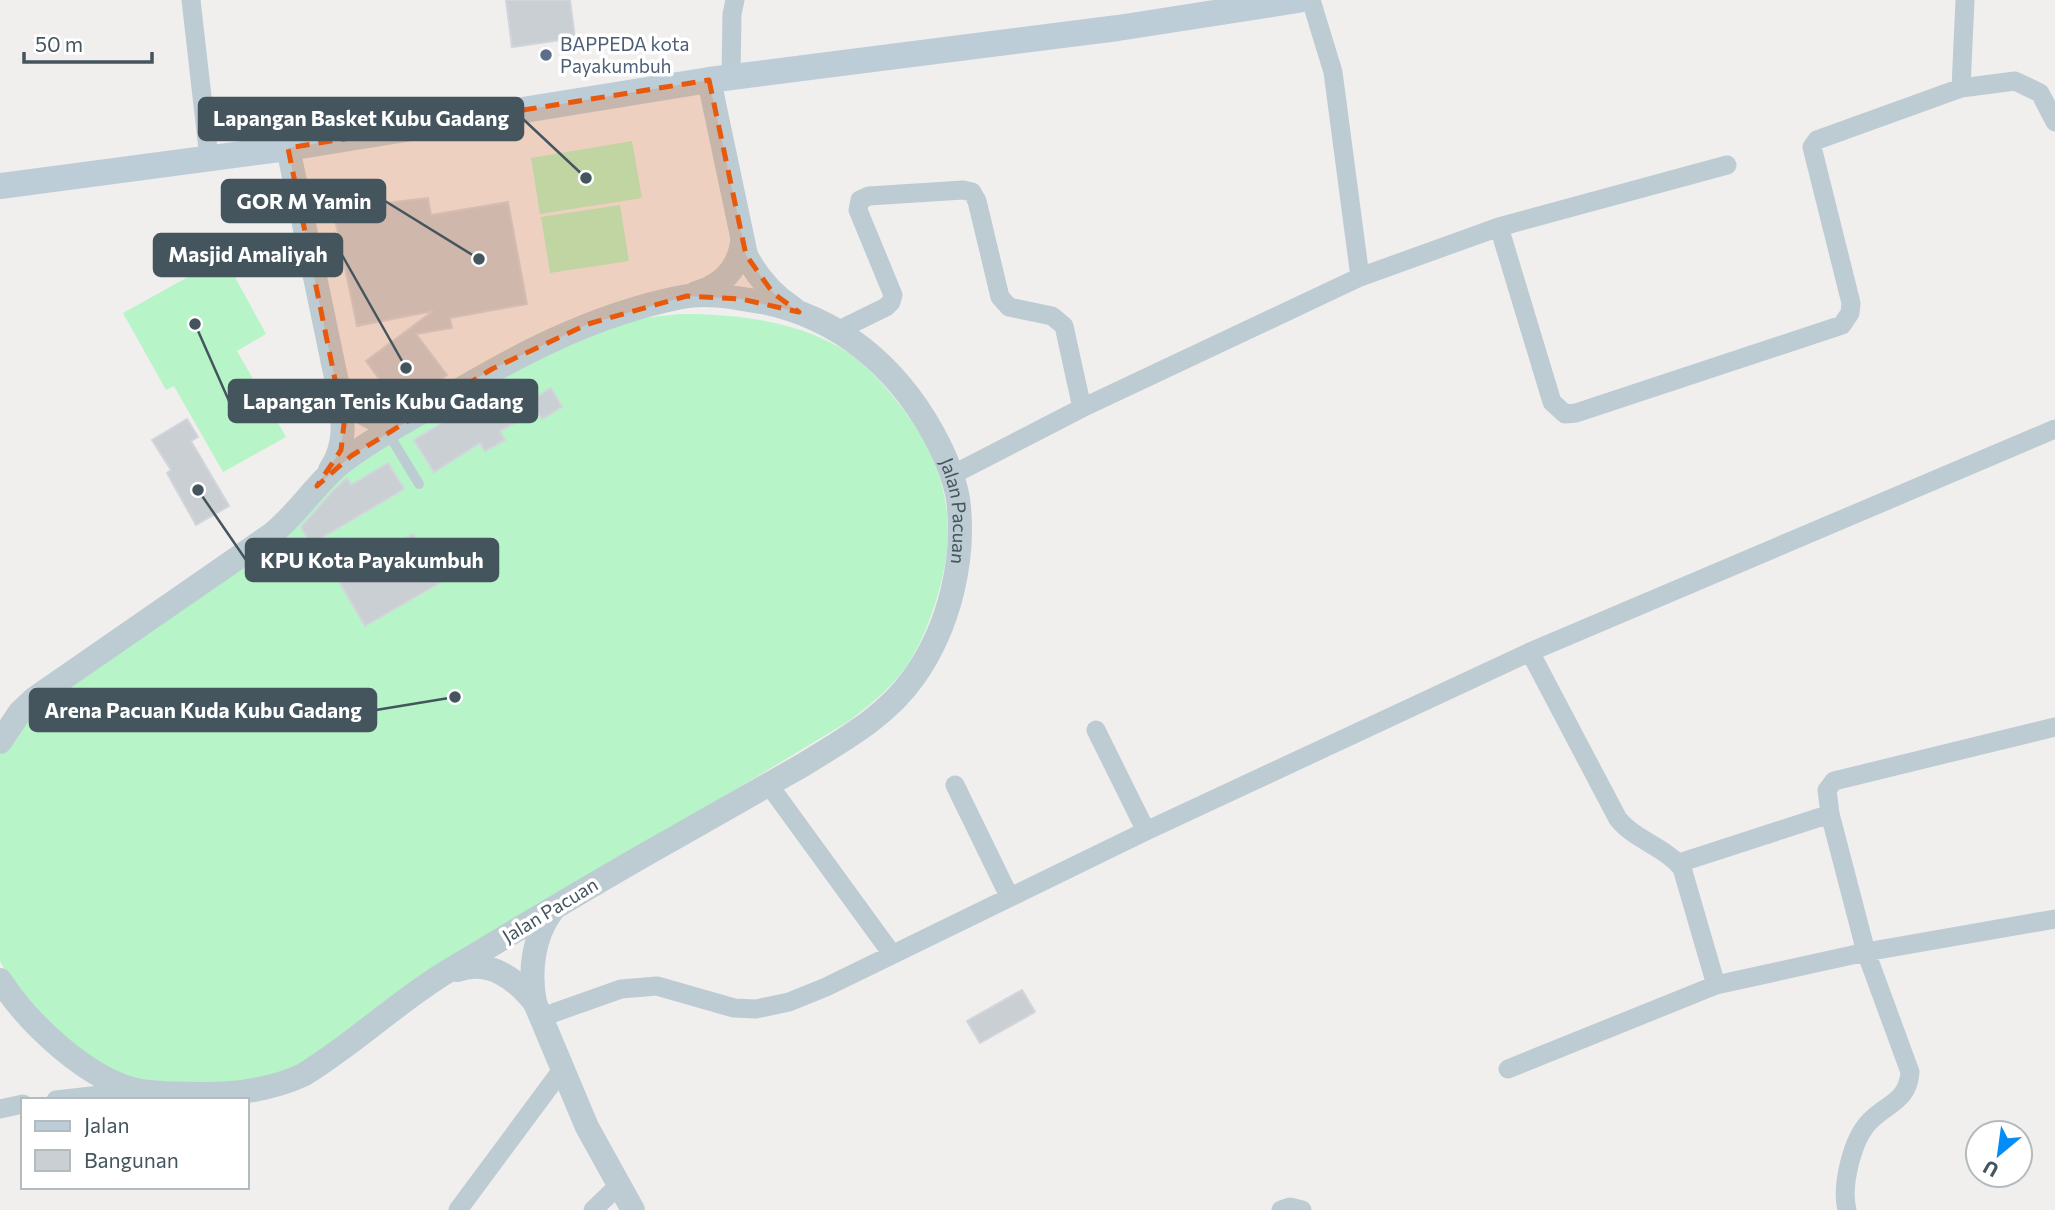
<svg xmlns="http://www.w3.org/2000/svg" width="2055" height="1210" viewBox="0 0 2055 1210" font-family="Commissioner,sans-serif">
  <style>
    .grass { fill: #b7f4c7 }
    .building { fill: #cacfd4; stroke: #d2d5db; stroke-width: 2 }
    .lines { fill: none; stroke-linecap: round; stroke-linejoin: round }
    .service { stroke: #bdccd2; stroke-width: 10 }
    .minor { stroke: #bdccd2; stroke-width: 19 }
    .tertiary { stroke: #bdccd2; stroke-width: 24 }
    .secondary { stroke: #bdcdd8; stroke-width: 26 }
    .marked { fill: #e8590c; fill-opacity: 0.2; stroke: #e8590c; stroke-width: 5; stroke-dasharray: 14 9; stroke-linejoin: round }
    .service-dot { fill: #5c6f8a; stroke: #fff; stroke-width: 2.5 }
    .labels { text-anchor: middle; stroke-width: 7; stroke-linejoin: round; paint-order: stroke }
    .service-label { font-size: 19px; fill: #4e5e75; stroke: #fff; text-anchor: start }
    .street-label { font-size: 19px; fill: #44555e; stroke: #fff }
    .leader { fill: none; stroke: #44555e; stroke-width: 2.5 }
    .callout-dot { fill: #44555e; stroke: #fff; stroke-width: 2.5 }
    .callout { fill: #44555e; stroke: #44555e; stroke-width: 2.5 }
    .callout-label { font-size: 21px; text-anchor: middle; font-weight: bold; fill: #fff }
  </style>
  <rect width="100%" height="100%" fill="#f1eeee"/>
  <path class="grass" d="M632 141 642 198 540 214 531 158Z
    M620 205 629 261 550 273 541 217Z
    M224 257 266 334 237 351 286 437 223 472 174 386 166 390 123 313Z
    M680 314C733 314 792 320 839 347 865 362 885 386 903 409 950 471 959 531 935 604 927 629 916 655 900 675 885 693 867 707 849 721L439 968 324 1050 280 1074 260 1080 179 1088 120 1075 67 1042 11 981 0 961V748L10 726 338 477 408 431 541 357 635 319Z"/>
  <path class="building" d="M506 0H570L575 38 512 47Z
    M428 198 431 215 508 202 527 304 450 318 452 328 416 334 447 375 413 400 399 406 366 361 433 311 357 326 333 209Z
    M516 379 535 412 500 431 505 440 485 451 480 443 434 472 414 440Z
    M551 388 562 407 542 419 531 400Z
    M187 419 198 437 191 441 229 506 196 525 167 473 171 470 152 440Z
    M388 463 404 489 311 544 301 527 333 491 347 478 351 485Z
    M413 534 441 582 365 626 337 578Z
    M1022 990 1035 1012 980 1043 967 1021Z"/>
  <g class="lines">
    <path class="service" d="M388 433 419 484"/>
    <path class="minor" d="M191 0 209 158
      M1311 0 1333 72 1360 277
      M731 77 732 14 735 0
      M1961 88 2015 81 2040 93 2055 122
      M1499 227 1727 165
      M839 330 886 307 891 302 893 295 858 210 860 200 869 196 963 190 972 192 977 201 1000 297 1009 307 1052 316 1064 326 1082 408
      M952 475 1082 408 1360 277 1499 227 1552 402 1565 414 1576 413 1842 325 1850 313 1851 303 1812 147 1817 140 1961 88 1965 0
      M1530 652 1618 819C1635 840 1665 847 1682 868L1716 985 1866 952 2055 919
      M1096 730 1146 831
      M769 785 892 954
      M955 785 1009 896
      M1679 863 1830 814
      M542 1017 621 989 657 986 734 1008 756 1009 789 1002 826 987 1146 831 1530 652 2055 429
      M1508 1069 1716 985
      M56 1100 135 1091
      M0 1109 23 1104
      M458 1210 564 1067
      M593 1210 619 1185
      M1281 1210 1290 1207 1302 1210
      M1847 1210C1841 1186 1852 1139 1870 1121 1888 1103 1908 1101 1910 1072L1866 952 1830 814 1827 790 1834 781 2055 727"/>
    <g class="tertiary">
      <path d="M709 80 746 255C757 277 772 294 793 308"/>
      <path d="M288 148 338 387C343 418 348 443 330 470"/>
      <path d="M696 293C721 286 738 270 742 243"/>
      <path d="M339 388C356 413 377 427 407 420"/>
      <path id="s1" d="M0 742 20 712 35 698 272 534C297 514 315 485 340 464 367 442 400 425 430 407 510 359 590 315 682 297 708 292 736 298 762 302 838 317 896 366 933 433 944 453 954 476 958 499 966 559 949 628 914 677 886 717 843 740 803 765 759 790 715 815 671 840 596 882 522 927 448 971 397 1002 354 1044 303 1075 273 1089 237 1094 204 1094 183 1094 161 1094 140 1091 88 1081 27 1022 0 980"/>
      <path d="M457 970C490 959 515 978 535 1003L587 1127 633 1210"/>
      <path d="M535 1003C529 971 533 937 552 911"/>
    </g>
    <path class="secondary" d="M0 186 288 148 709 80 1118 28 1298 0"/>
  </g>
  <path class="marked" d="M709 80 746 255 773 293 799 312 741 299 687 296 588 324 492 369 351 456 317 486 341 450 344 424 288 148Z"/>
  <circle class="service-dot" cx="546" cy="55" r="7"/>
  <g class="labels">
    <g class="service-label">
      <text x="560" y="51">BAPPEDA kota<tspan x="560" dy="22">Payakumbuh</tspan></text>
    </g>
    <g class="street-label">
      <text dy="7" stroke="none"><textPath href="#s1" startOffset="1211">Jalan Pacuan</textPath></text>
      <text transform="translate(550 910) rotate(-31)" y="7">Jalan Pacuan</text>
    </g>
  </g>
  <path class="leader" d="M586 178L523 119M479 259L385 201M406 368L342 255M195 324L229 401M198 490L246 560M455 697L376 710"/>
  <g class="callout-dot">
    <circle cx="586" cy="178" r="7"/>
    <circle cx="479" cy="259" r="7"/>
    <circle cx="406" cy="368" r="7"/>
    <circle cx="195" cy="324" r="7"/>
    <circle cx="198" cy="490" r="7"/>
    <circle cx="455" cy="697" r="7"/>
  </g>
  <g class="callout">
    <rect x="199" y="98" width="324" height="42" rx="7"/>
    <rect x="222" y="180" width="163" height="42" rx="7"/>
    <rect x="154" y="234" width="188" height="42" rx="7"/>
    <rect x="229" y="380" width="308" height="42" rx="7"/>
    <rect x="246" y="539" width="252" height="42" rx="7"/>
    <rect x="30" y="689" width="346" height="42" rx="7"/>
  </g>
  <g class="callout-label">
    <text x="361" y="126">Lapangan Basket Kubu Gadang</text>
    <text x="304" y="209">GOR M Yamin</text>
    <text x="248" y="262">Masjid Amaliyah</text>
    <text x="383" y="409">Lapangan Tenis Kubu Gadang</text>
    <text x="372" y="568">KPU Kota Payakumbuh</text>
    <text x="203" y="718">Arena Pacuan Kuda Kubu Gadang</text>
  </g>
  <rect x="21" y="1098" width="228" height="91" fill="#ffffff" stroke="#b4bbbf" stroke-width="2"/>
  <rect x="35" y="1121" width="35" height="10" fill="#bdcdd8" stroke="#b4bbbf" stroke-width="2"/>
  <text x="84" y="1133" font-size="21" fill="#44555e">Jalan</text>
  <rect x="35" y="1150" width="35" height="21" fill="#cacfd4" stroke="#b4bbbf" stroke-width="2"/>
  <text x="84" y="1168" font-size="21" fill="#44555e">Bangunan</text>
  <g transform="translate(1999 1154) rotate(209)"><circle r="33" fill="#ffffff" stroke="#b4bbbf" stroke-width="2"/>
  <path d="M0-5L12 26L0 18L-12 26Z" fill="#048ef5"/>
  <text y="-10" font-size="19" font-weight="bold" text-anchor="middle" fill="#44555e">U</text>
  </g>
  <path d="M24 52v10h128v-10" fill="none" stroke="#44555e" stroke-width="3.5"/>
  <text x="35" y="52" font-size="21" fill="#44555e" stroke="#ffffff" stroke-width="5" paint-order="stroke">50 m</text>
</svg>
